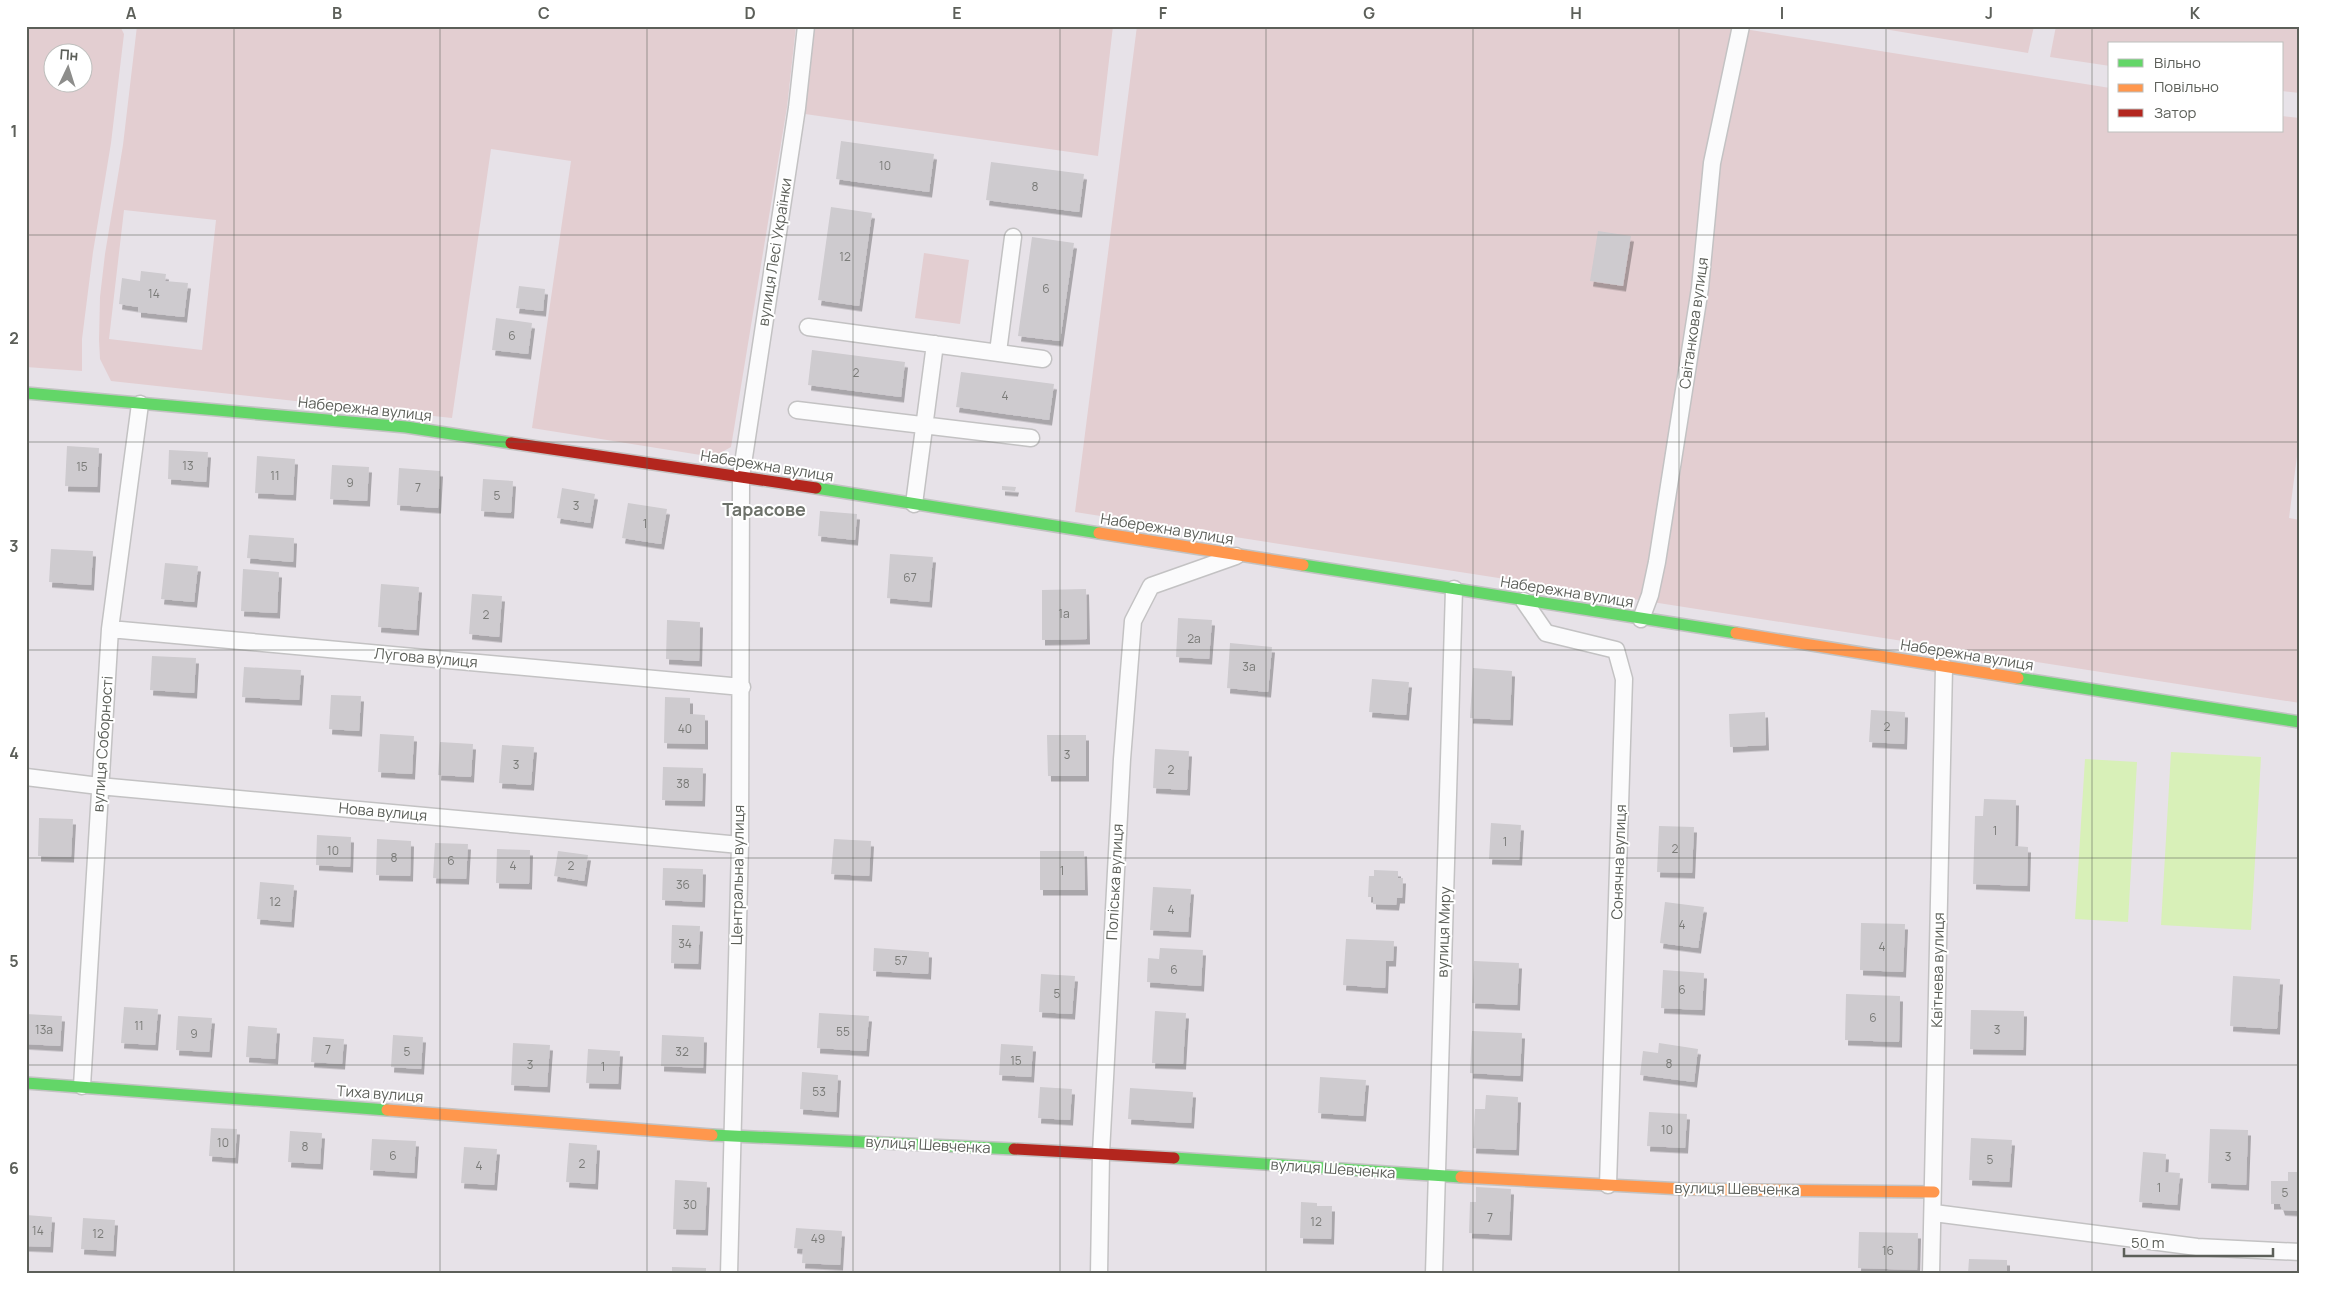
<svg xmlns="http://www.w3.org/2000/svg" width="2326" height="1300" viewBox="0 0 2326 1300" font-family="Manrope,sans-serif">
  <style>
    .green { fill: #e3ced1; fill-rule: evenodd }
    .water { fill: #d8f0b8 }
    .building { fill: #cecbcf; filter: url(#shadow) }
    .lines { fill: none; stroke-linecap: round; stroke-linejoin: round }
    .street-casing { stroke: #c3c2c3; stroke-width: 19 }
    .fast-casing { stroke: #c2c2c2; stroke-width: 14 }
    .slow-casing { stroke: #c2c2c2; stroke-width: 14 }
    .jam-casing { stroke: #c2c2c2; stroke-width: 14 }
    .street { stroke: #fbfbfc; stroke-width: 16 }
    .fast { stroke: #63d668; stroke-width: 11 }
    .slow { stroke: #ff974d; stroke-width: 11 }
    .jam { stroke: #b3261e; stroke-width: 11 }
    .grid { fill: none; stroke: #5c5f59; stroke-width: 1; stroke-opacity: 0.55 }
    .labels { text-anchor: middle; stroke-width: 4; stroke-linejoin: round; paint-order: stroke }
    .number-label { font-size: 12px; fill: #7a7b78 }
    .street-label { font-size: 15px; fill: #5c5f59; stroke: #fff }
    .quarter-label { font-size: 18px; font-weight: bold; fill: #6d716a; stroke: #fff }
    .neatline { fill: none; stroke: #5c5f59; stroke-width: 2 }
    .grid-label { font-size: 16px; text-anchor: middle; font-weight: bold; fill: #5c5f59 }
  </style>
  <defs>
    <filter id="shadow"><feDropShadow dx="3" dy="5.5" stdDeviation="0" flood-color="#0004"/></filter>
  </defs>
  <rect width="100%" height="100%" fill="#e7e2e8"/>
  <path class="green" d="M26 26H120L124 34 111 143 93 252 82 339V371L26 367ZM52 52H82V82H52Z
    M137 26H796L787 107 731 447 713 457 532 428 571 161 491 149 452 418 111 381 100 359 99 340 100 297 105 254 123 145ZM124 210 216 220 202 350 109 339Z
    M815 26H1113L1098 156 805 114Z
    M1137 26H1726L2110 88V131H2282V116L2300 118V433L2289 518 2300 520V703L1075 512Z
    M1866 26 2027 28 2034 26 2028 53Z
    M2056 26 2093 28 2300 26V93L2282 91V44H2110V66L2050 57Z
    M924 253 969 260 960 324 915 318Z"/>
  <path class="water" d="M2171 752 2261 757 2251 930 2161 925Z
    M2085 759 2137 762 2128 922 2075 919Z"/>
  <path class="building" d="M841 141 934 154 929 192 836 179Z
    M991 162 1084 174 1079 212 986 200Z
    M831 207 872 213 859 306 818 300Z
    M1598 231 1631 236 1623 286 1590 281Z
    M1032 237 1074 243 1060 341 1018 336Z
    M141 271 166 274 165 281 188 283 184 317 138 312V307L119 304 122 278 140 281Z
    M519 286 545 289 543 311 516 308Z
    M496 318 532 323 528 354 492 350Z
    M812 350 905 362 901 397 808 385Z
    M961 372 1054 384 1049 420 956 407Z
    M67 446 99 448 97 487 65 486Z
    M169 450 208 452 206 482 168 479Z
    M257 456 295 459 293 495 255 493Z
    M332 465 369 467 367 501 330 499Z
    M399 468 440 471 438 508 397 505Z
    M483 479 513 481 511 513 481 511Z
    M1002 486 1016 487 1015 491 1002 490Z
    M562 488 595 494 590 523 557 518Z
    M628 503 667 509 661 544 622 538Z
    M820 511 857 514 855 540 818 536Z
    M249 535 294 538 293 562 247 558Z
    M51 549 93 551 91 585 49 582Z
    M890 554 933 557 929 602 887 598Z
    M165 563 198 566 194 602 161 599Z
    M243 569 279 572 277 613 241 611Z
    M381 584 419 587 416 630 378 627Z
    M1086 589 1087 639 1042 640V590Z
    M472 594 502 596 499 637 469 634Z
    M1178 618 1212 620 1209 659 1176 657Z
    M667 620 700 622 699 661 666 659Z
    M1230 643 1272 647 1268 692 1227 688Z
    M152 656 196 658 194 693 150 690Z
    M244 667 301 670 299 700 242 697Z
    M1473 668 1512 671 1510 720 1470 718Z
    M1372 679 1409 682 1406 715 1369 712Z
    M331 695 361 696 359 731 329 729Z
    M665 697 690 698V714L705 715V744L664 743Z
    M1871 710 1905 712 1904 744 1869 742Z
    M1765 712 1766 745 1730 747 1729 714Z
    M380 734 414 736 412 774 378 772Z
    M1047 735H1086V776H1048Z
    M440 742 473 744 471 777 438 775Z
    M502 745 534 747 531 785 499 783Z
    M1155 749 1189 751 1187 790 1153 788Z
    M663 767 703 768 702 801 662 800Z
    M1984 799 2016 800 2015 846 2028 847 2027 886 1973 884 1975 816H1983Z
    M39 818 73 819 71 857 38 856Z
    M1491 823 1521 825 1519 860 1489 859Z
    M1659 826 1694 827 1692 873 1657 872Z
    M317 835 351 837 350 867 316 865Z
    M377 839 411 841 410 876 376 875Z
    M834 839 871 841 869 876 831 874Z
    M435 843 468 844 466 879 433 878Z
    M497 849 530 850 529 884 496 883Z
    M558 851 588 855 584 881 554 876Z
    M1040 851H1084L1085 890H1040Z
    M663 868 703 869 702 902 662 900Z
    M1374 870 1398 871V878H1403L1402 898H1397L1396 905 1373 904V897H1368L1369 876H1374Z
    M260 882 294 885 291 922 257 919Z
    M1153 887 1191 889 1188 932 1150 930Z
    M1665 902 1704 907 1698 948 1660 943Z
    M1861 923 1905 924 1903 972 1860 970Z
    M672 925 700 926 698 964 671 963Z
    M1346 939 1394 941 1393 961H1386L1385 988 1343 985Z
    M874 948 929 952 928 974 873 971Z
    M1160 948 1203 950 1201 986 1147 982 1148 958 1159 959Z
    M1474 961 1519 963 1517 1005 1472 1003Z
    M1663 970 1704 973 1702 1010 1661 1008Z
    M1041 974 1075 976 1072 1014 1039 1012Z
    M2233 976 2280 979 2277 1029 2230 1026Z
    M1846 994 1900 996 1899 1042 1845 1040Z
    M124 1007 158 1009 155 1045 121 1043Z
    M1971 1010 2024 1011 2023 1050 1970 1049Z
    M1155 1011 1186 1013 1183 1064 1152 1063Z
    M819 1013 869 1016 866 1051 817 1048Z
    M26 1014 62 1016 60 1046 26 1044Z
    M178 1016 212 1018 209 1052 176 1050Z
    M248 1026 277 1028 275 1059 246 1057Z
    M1472 1031 1522 1033 1520 1076 1470 1073Z
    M393 1035 423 1037 421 1069 391 1067Z
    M662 1035 704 1037 703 1068 661 1066Z
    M313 1037 344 1039 342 1064 311 1062Z
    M513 1043 550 1045 547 1087 511 1085Z
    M1659 1043 1698 1049 1694 1082 1640 1075 1643 1051 1658 1053Z
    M1001 1044 1033 1046 1031 1077 999 1075Z
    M588 1049 620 1051 618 1084 586 1083Z
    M802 1072 838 1075 836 1112 800 1109Z
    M1320 1077 1366 1080 1363 1116 1318 1113Z
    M1040 1087 1072 1089 1070 1120 1038 1118Z
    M1130 1088 1193 1092 1191 1123 1128 1119Z
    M1486 1095 1518 1097 1516 1150 1473 1148 1475 1109H1485Z
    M1649 1112 1687 1114 1685 1148 1647 1146Z
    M211 1128 237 1129 235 1158 209 1156Z
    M2210 1129 2248 1130 2246 1185 2208 1183Z
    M290 1131 322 1133 320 1164 288 1162Z
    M1971 1138 2012 1140 2009 1182 1969 1180Z
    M372 1139 416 1141 414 1173 370 1170Z
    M569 1143 597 1145 595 1184 566 1182Z
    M464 1147 497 1149 494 1185 461 1183Z
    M2143 1152 2166 1154 2165 1172 2180 1173 2177 1205 2139 1202Z
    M2288 1172H2300V1211L2282 1210 2280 1204H2271V1181H2288Z
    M675 1180 707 1182 705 1230 673 1229Z
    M1476 1187 1511 1189 1509 1235 1469 1233 1470 1202H1476Z
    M1301 1202 1317 1203V1206H1332L1331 1239 1300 1238Z
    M26 1215 52 1217 50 1247 26 1246Z
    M83 1218 115 1220 113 1251 81 1249Z
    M796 1228 842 1231 840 1265 802 1263 803 1249 794 1248Z
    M1859 1232 1918 1233 1917 1270 1858 1268Z
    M1969 1259 2007 1260V1274H1968Z
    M672 1267 706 1268V1274H672Z"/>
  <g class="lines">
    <defs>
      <path id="street" d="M808 327 1043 359
        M998 352 1013 237
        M797 410 1031 438
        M914 504 935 344
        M1524 601 1546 633 1616 650 1624 679 1608 1185
        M1641 619 1650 595 1657 562 1700 288 1712 163 1741 26
        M110 629 742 687
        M26 777 99 786 740 845
        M82 1086 110 629 140 404
        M1934 1213 2197 1247 2300 1252
        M729 1274 740 845 741 477 797 108 806 26
        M1099 1274 1101 1153 1122 759 1133 621 1151 586 1236 556
        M1434 1274 1454 589
        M1931 1274 1944 667"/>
      <path id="fast" d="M26 393 406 427 511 443
        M816 488 1099 533
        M1303 565 1736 633
        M2018 678 2300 722
        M26 1083 387 1110
        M712 1135 1014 1149
        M1174 1158 1461 1177"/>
      <path id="slow" d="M1099 533 1303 565
        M1736 633 2018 678
        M387 1110 712 1135
        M1461 1177 1683 1189 1934 1192"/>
      <path id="jam" d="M511 443 816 488
        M1014 1149 1174 1158"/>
    </defs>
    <use href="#street" class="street-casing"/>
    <use href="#fast" class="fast-casing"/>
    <use href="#slow" class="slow-casing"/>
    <use href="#jam" class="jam-casing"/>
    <use href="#street" class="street"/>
    <use href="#fast" class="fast"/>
    <use href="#slow" class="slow"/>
    <use href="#jam" class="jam"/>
  </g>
  <path class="grid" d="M234 26V1274M440 26V1274M647 26V1274M853 26V1274M1060 26V1274M1266 26V1274M1473 26V1274M1679 26V1274M1886 26V1274M2092 26V1274M26 235H2300M26 442H2300M26 650H2300M26 858H2300M26 1065H2300"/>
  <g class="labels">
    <g class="number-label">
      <text x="885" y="170">10</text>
      <text x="1035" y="191">8</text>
      <text x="845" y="261">12</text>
      <text x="1046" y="293">6</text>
      <text x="154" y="298">14</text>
      <text x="512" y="340">6</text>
      <text x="856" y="377">2</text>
      <text x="1005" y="400">4</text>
      <text x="188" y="470">13</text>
      <text x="82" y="471">15</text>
      <text x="275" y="480">11</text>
      <text x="350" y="487">9</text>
      <text x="418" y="492">7</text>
      <text x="497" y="500">5</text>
      <text x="576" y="510">3</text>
      <text x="645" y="528">1</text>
      <text x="910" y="582">67</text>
      <text x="1064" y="618">1а</text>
      <text x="486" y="619">2</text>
      <text x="1194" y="643">2а</text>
      <text x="1249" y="671">3а</text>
      <text x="1887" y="731">2</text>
      <text x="685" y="733">40</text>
      <text x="1067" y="759">3</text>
      <text x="516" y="769">3</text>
      <text x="1171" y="774">2</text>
      <text x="683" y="788">38</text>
      <text x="1995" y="835">1</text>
      <text x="1505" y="846">1</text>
      <text x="1675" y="853">2</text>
      <text x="333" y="855">10</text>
      <text x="394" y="862">8</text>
      <text x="451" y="865">6</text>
      <text x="513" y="870">4</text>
      <text x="571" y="870">2</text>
      <text x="1062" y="875">1</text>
      <text x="683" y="889">36</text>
      <text x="275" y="906">12</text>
      <text x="1171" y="914">4</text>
      <text x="1682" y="929">4</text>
      <text x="685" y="948">34</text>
      <text x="1882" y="951">4</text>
      <text x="901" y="965">57</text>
      <text x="1174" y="974">6</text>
      <text x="1682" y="994">6</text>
      <text x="1057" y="998">5</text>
      <text x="1873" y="1022">6</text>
      <text x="139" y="1030">11</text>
      <text x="44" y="1034">13а</text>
      <text x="1997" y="1034">3</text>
      <text x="843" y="1036">55</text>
      <text x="194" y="1038">9</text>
      <text x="328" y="1054">7</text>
      <text x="407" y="1056">5</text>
      <text x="682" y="1056">32</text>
      <text x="1016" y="1065">15</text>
      <text x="1669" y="1068">8</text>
      <text x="530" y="1069">3</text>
      <text x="603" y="1071">1</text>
      <text x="819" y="1096">53</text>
      <text x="1667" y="1134">10</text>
      <text x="223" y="1147">10</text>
      <text x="305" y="1151">8</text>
      <text x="393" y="1160">6</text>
      <text x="2228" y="1161">3</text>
      <text x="1990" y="1164">5</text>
      <text x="582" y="1168">2</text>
      <text x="479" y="1170">4</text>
      <text x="2159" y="1192">1</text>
      <text x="2285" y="1197">5</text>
      <text x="690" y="1209">30</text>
      <text x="1490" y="1222">7</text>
      <text x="1316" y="1226">12</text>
      <text x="38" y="1235">14</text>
      <text x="98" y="1238">12</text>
      <text x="818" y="1243">49</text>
      <text x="1888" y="1255">16</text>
    </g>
    <g class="street-label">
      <text transform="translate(775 252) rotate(-81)" y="5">вулиця Лесі Українки</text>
      <text transform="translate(1694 323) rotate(-82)" y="5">Світанкова вулиця</text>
      <text transform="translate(365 409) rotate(6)" y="5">Набережна вулиця</text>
      <text transform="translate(767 466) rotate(9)" y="5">Набережна вулиця</text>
      <text transform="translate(1167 529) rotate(9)" y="5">Набережна вулиця</text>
      <text transform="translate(1567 592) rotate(9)" y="5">Набережна вулиця</text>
      <text transform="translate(1967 655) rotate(9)" y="5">Набережна вулиця</text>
      <text transform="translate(426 658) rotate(5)" y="5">Лугова вулиця</text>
      <text transform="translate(103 744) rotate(-86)" y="5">вулиця Соборності</text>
      <text transform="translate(383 812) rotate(5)" y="5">Нова вулиця</text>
      <text transform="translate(1619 862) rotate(-88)" y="5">Сонячна вулиця</text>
      <text transform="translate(738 875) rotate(-89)" y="5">Центральна вулиця</text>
      <text transform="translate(1115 882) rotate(-87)" y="5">Поліська вулиця</text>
      <text transform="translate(1444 932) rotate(-88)" y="5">вулиця Миру</text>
      <text transform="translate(1938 970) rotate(-89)" y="5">Квітнева вулиця</text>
      <text transform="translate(380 1094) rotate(4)" y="5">Тиха вулиця</text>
      <text transform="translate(928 1145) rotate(3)" y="5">вулиця Шевченка</text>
      <text transform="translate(1333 1169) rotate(4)" y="5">вулиця Шевченка</text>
      <text transform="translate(1737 1189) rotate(1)" y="5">вулиця Шевченка</text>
    </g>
    <g class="quarter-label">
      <text x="764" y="516">Тарасове</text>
    </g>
  </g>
  <rect width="2326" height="1300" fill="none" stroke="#ffffff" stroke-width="55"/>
  <rect x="2108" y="42" width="175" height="90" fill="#ffffff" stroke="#bebfbd"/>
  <rect x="2118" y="59" width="25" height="8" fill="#63d668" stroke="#bebfbd"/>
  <text x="2154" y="68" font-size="15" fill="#5c5f59">Вільно</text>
  <rect x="2118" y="84" width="25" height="8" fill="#ff974d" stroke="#bebfbd"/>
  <text x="2154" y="92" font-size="15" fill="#5c5f59">Повільно</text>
  <rect x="2118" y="109" width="25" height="8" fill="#b3261e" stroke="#bebfbd"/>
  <text x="2154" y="118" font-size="15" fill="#5c5f59">Затор</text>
  <g transform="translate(68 68) rotate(4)"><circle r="24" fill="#ffffff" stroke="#bebfbd"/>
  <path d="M0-4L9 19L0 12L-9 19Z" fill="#8d8d8b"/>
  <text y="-8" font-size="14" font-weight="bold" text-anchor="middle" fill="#5c5f59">Пн</text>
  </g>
  <path d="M2124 1248v8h149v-8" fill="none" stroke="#5c5f59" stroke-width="2.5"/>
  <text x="2131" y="1248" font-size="15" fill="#5c5f59" stroke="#ffffff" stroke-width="4" paint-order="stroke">50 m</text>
  <rect x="28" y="28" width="2270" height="1244" class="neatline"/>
  <g class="grid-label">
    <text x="131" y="19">A</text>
    <text x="337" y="19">B</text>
    <text x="544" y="19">C</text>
    <text x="750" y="19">D</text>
    <text x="957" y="19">E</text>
    <text x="1163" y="19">F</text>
    <text x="1369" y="19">G</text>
    <text x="1576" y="19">H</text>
    <text x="1782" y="19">I</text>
    <text x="1989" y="19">J</text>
    <text x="2195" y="19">K</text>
    <text x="14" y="137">1</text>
    <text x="14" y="344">2</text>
    <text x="14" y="552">3</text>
    <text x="14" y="759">4</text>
    <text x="14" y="967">5</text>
    <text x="14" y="1174">6</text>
  </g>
</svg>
